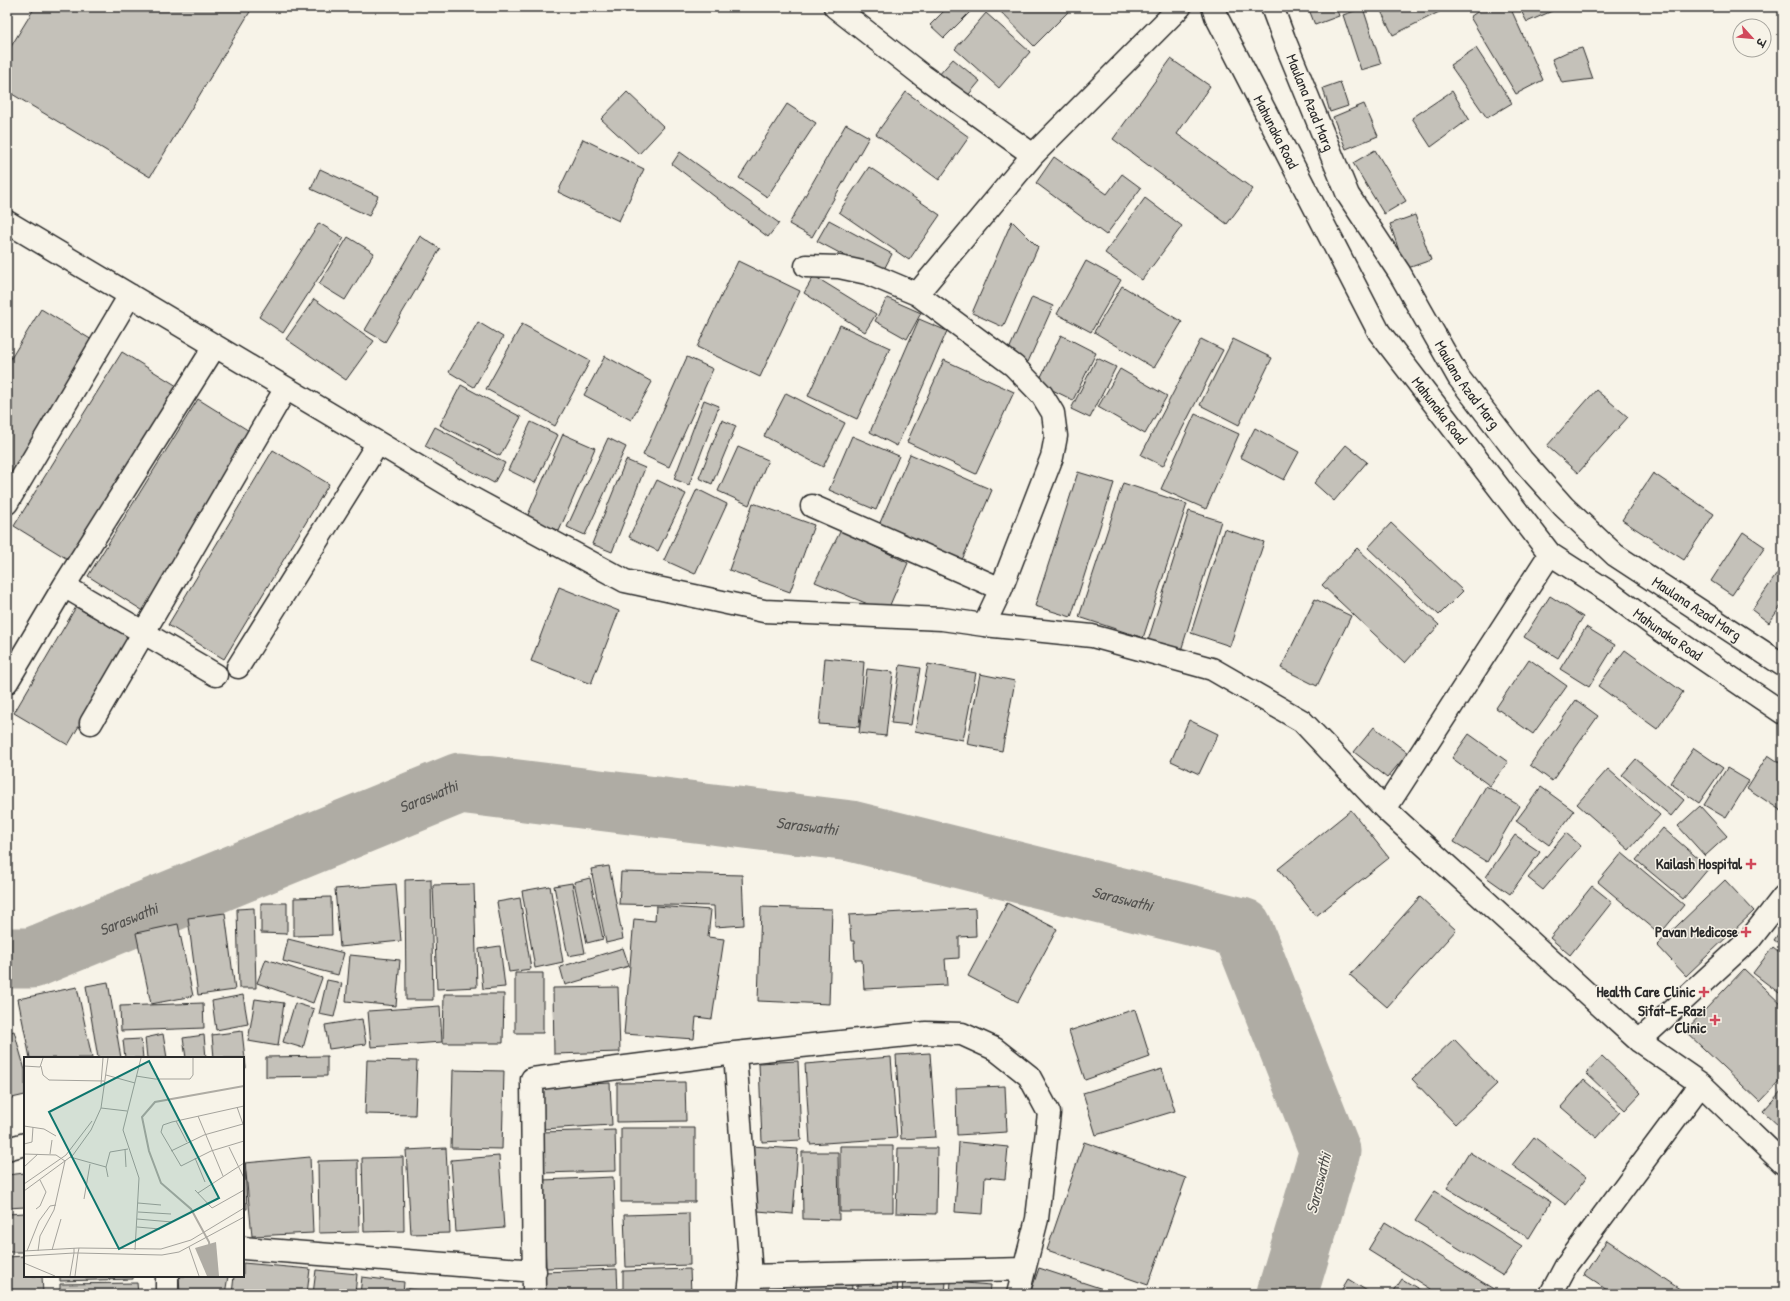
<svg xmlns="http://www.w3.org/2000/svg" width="1790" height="1301" viewBox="0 0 1790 1301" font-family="'Patrick Hand','Playpen Sans Deva',sans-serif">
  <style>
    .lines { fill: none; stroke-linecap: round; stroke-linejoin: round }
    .river { stroke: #afaca4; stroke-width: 61 }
    .building { fill: #c4c1b9; stroke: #2b2b2b }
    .minor-casing { stroke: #2b2b2b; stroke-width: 25 }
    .secondary-casing { stroke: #2b2b2b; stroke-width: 25 }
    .minor { stroke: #f7f3e8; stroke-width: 22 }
    .secondary { stroke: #f7f3e8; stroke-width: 22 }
    .poi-dot { fill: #d1495b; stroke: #f7f3e8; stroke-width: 1.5 }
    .labels { text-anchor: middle; stroke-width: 3; stroke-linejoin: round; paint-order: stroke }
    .street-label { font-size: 15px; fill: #2b2b2b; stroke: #f7f3e8 }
    .poi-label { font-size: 15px; font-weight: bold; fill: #2b2b2b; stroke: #f7f3e8; text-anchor: end }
    .water-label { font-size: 16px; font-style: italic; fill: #53524f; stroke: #f7f3e8 }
    .inset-river { fill: none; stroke: #afaca4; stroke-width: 2 }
    .inset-road { fill: none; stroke: #a5a39c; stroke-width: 1 }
    .view { fill: #0f766e; fill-opacity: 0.15; stroke: #0f766e; stroke-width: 2 }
    .inset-edge { fill: none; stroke: #2b2b2b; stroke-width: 2 }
  </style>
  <rect width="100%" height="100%" fill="#f7f3e8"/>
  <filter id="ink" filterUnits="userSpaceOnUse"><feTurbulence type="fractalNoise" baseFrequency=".025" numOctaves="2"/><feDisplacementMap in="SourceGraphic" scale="8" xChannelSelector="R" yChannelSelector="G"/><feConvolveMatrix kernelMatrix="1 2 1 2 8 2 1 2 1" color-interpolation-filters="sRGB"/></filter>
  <g filter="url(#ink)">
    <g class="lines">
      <path class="river" id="s1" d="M7 958H32L460 783 851 831 1242 928 1330 1151 1287 1294"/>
    </g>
    <path class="building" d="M35 7H246L251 10 150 177 7 91V53Z
      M948 7H975L944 38 930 25Z
      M996 7H1067L1070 10 1034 46Z
      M1308 7H1336L1339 16 1315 25Z
      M1379 7H1442L1443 10 1393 35Z
      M1484 7H1510L1543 80 1516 94 1470 17Z
      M1519 7H1550L1552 11 1527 22Z
      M1363 8 1381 64 1361 70 1343 15Z
      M986 13 1030 52 999 88 955 49Z
      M1476 48 1512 103 1487 118 1450 65Z
      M1582 48 1593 79 1562 83 1552 59 1567 52Z
      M953 59 980 81 965 99 938 76Z
      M1171 59 1210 86 1177 134 1253 189 1227 224 1113 139Z
      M1340 82 1348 106 1330 112 1323 88Z
      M1452 91 1469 119 1431 147 1412 118Z
      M627 92 664 127 639 154 601 119Z
      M906 92 969 137 939 180 876 134Z
      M787 104 816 123 767 197 739 178Z
      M1364 104 1378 136 1346 149 1333 117Z
      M846 124 869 137 812 237 789 224Z
      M583 139 644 169 619 221 558 192Z
      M1375 150 1406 201 1384 214 1353 163Z
      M680 152 779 223 768 237 672 164Z
      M1054 157 1107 194 1122 174 1141 188 1106 235 1036 183Z
      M869 167 940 215 909 260 839 212Z
      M320 169 378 196 369 216 311 189Z
      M1145 198 1182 226 1142 280 1105 253Z
      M1415 215 1431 260 1405 269 1390 224Z
      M829 220 892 254 881 275 817 241Z
      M1012 221 1038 247 1003 327 972 313Z
      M319 223 344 238 283 333 259 317Z
      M420 236 440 249 385 342 365 330Z
      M348 237 374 253 345 300 319 284Z
      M738 261 800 291 760 377 697 347Z
      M1086 261 1121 280 1091 332 1057 314Z
      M814 276 876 314 865 332 804 293Z
      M1122 286 1182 322 1154 368 1094 332Z
      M1032 297 1053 306 1028 362 1008 352Z
      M887 298 921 313 907 339 875 321Z
      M314 299 374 341 346 380 286 339Z
      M41 309 97 343 7 493V365Z
      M919 319 947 331 897 446 870 432Z
      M478 322 503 337 474 387 449 372Z
      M522 324 590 361 555 426 486 389Z
      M840 325 890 348 857 419 808 396Z
      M1061 335 1096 353 1073 400 1038 383Z
      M1201 339 1223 350 1163 466 1141 455Z
      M1233 339 1272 358 1239 425 1200 405Z
      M122 352 177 386 69 560 14 526Z
      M605 356 652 382 631 420 584 395Z
      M687 357 713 369 669 467 643 455Z
      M1097 358 1116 367 1090 418 1071 409Z
      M944 360 1014 392 976 474 907 442Z
      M1120 369 1167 396 1145 434 1098 407Z
      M461 385 521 417 500 456 440 425Z
      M1596 390 1628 417 1578 473 1547 446Z
      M786 393 845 423 823 467 764 436Z
      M198 399 254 434 145 612 88 576Z
      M704 400 719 406 689 485 674 479Z
      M1195 414 1239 434 1206 509 1161 489Z
      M722 420 736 426 712 484 699 478Z
      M531 422 558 435 535 483 508 470Z
      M435 427 505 463 494 483 425 446Z
      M1255 428 1299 452 1284 480 1240 457Z
      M563 434 595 448 559 531 527 517Z
      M852 436 899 456 876 510 829 490Z
      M608 438 626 447 585 535 567 527Z
      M1346 445 1367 462 1334 501 1314 483Z
      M738 447 768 460 749 505 718 491Z
      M273 450 329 484 224 659 168 625Z
      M910 454 992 490 962 560 879 525Z
      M626 460 645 468 612 552 592 544Z
      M1078 472 1114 483 1071 617 1035 606Z
      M1653 473 1714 514 1684 560 1622 520Z
      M657 480 686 494 658 551 629 537Z
      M1123 483 1187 504 1143 638 1079 617Z
      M697 489 727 504 695 574 664 560Z
      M753 503 814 525 790 592 729 570Z
      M1189 511 1221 521 1180 654 1147 644Z
      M1391 523 1463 591 1439 615 1368 548Z
      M1224 529 1264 542 1230 646 1191 633Z
      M841 530 908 563 887 612 815 582Z
      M1743 532 1765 547 1732 595 1711 581Z
      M1357 548 1439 625 1405 663 1322 585Z
      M1783 565V603L1769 623 1752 610Z
      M559 587 619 611 591 684 531 661Z
      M1550 596 1583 617 1558 658 1524 637Z
      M1315 599 1351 616 1317 686 1281 668Z
      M76 607 130 638 68 745 14 713Z
      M1586 627 1615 645 1589 687 1560 669Z
      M1625 650 1683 692 1657 729 1598 686Z
      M825 658 864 662 859 727 819 724Z
      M1529 659 1567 686 1533 734 1496 708Z
      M928 664 976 673 963 740 915 731Z
      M900 665 920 668 911 725 891 723Z
      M867 669 893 672 886 736 859 733Z
      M980 674 1015 681 1002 751 967 744Z
      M1576 700 1598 716 1552 781 1530 765Z
      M1189 720 1218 734 1199 774 1171 761Z
      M1374 727 1408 753 1387 778 1354 752Z
      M1469 734 1508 762 1490 786 1452 758Z
      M1694 748 1723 768 1699 803 1670 783Z
      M1768 755 1783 765V812L1747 788Z
      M1636 759 1684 800 1671 816 1622 775Z
      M1727 768 1749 781 1726 818 1704 805Z
      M1608 769 1660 815 1629 850 1577 804Z
      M1486 786 1520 806 1487 862 1454 842Z
      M1541 787 1574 811 1549 845 1516 821Z
      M1700 806 1727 836 1705 856 1678 826Z
      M1351 810 1389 858 1316 916 1278 869Z
      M1663 828 1709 868 1683 899 1636 860Z
      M1566 833 1581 846 1543 890 1528 878Z
      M1515 835 1540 852 1510 894 1486 877Z
      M1622 853 1684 905 1660 934 1598 882Z
      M609 866 623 939 606 943 591 869Z
      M621 872 742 875 744 925 715 927 714 906 619 904Z
      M590 878 603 939 587 943 574 882Z
      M431 879 433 1000H406L405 880Z
      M1725 880 1754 911 1686 976 1657 945Z
      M572 883 585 953 568 956 554 886Z
      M396 884 401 941 340 947 335 889Z
      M474 884 477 987 437 989 433 885Z
      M550 886 563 962 535 968 522 891Z
      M1592 886 1612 902 1570 955 1550 938Z
      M331 897 332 935 294 936V898Z
      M1420 897 1456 930 1387 1007 1350 975Z
      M520 898 531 969 509 972 497 902Z
      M261 903H287V934L261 933Z
      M1007 903 1057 929 1018 1002 968 976Z
      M656 906 711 910 708 937 724 939 712 1019 696 1017 694 1039 624 1034 634 919 655 921Z
      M761 907 832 909 829 1004 758 1001Z
      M254 908 256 988H239L237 909Z
      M975 908 976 936 959 937V958L945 959 947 985 864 989 862 960H855L854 941H851L849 915Z
      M225 913 235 990 198 995 188 918Z
      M178 924 193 996 151 1004 136 933Z
      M1783 927V946L1774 940Z
      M288 939 344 953 338 975 283 961Z
      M500 946 505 987 483 989 479 949Z
      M1773 947 1783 955V996L1753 973Z
      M623 948 629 966 565 985 560 967Z
      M350 955 400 960 396 1006 346 1001Z
      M266 959 322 978 313 1003 257 983Z
      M1744 969 1783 1006V1078L1760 1102 1685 1031Z
      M515 973H543V1033H515Z
      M327 980 342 983 334 1017 319 1014Z
      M108 982 121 1058H98L86 986Z
      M77 987 92 1058H30L18 999Z
      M618 987 620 1052 554 1054 553 988Z
      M444 994H504L503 1043H443Z
      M243 995 248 1024 216 1030 212 1001Z
      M255 999 284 1003 278 1046 248 1041Z
      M203 1003 204 1028 121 1031 120 1006Z
      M295 1003 314 1009 303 1048 283 1042Z
      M440 1006 442 1042 371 1047 368 1011Z
      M1135 1009 1150 1057 1085 1080 1069 1031Z
      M362 1019 366 1044 329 1049 325 1025Z
      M14 1031 25 1070V1095L12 1098 7 1079V1033Z
      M242 1031 246 1068H243V1058H214L212 1035Z
      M163 1034 167 1058H147L145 1038Z
      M204 1035 206 1058H186L183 1038Z
      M141 1039 143 1058H125L123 1040Z
      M1454 1039 1497 1084 1455 1124 1412 1079Z
      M930 1053 936 1137 901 1139 896 1055Z
      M327 1056V1076L266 1077V1057Z
      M1602 1056 1641 1093 1625 1110 1586 1073Z
      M891 1057 897 1138 810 1144 805 1064Z
      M367 1060 417 1061 415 1115 365 1114Z
      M798 1061 801 1140 762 1142 759 1063Z
      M1162 1069 1175 1111 1096 1135 1083 1093Z
      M453 1070 504 1071 502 1149 451 1148Z
      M1584 1080 1620 1112 1597 1138 1561 1107Z
      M685 1082 686 1121 617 1122V1083Z
      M610 1083 612 1125 543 1129 541 1086Z
      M1005 1086 1007 1132 957 1135 956 1088Z
      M1783 1089V1130L1763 1111Z
      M621 1128H695V1202H621Z
      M615 1130 616 1171 542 1173 541 1132Z
      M1534 1137 1587 1177 1566 1205 1512 1165Z
      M959 1142 1008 1147 1005 1179 985 1177 983 1214 955 1212Z
      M1084 1142 1186 1178 1148 1285 1047 1250Z
      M751 1146 798 1149 793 1214 746 1210Z
      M840 1146H893V1212H840Z
      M446 1148 450 1233 411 1234 406 1150Z
      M898 1148H937L936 1214 896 1213Z
      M802 1152H838L839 1220 803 1219Z
      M1469 1152 1551 1202 1529 1238 1447 1188Z
      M499 1156 504 1228 456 1232 451 1160Z
      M310 1157 313 1233 252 1236 245 1163Z
      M403 1157 404 1231 364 1232 362 1158Z
      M358 1160 359 1232 319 1233 318 1161Z
      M243 1163H245L247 1209H243Z
      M25 1173V1207L7 1208V1175Z
      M613 1177 616 1266 546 1268 543 1180Z
      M1435 1191 1522 1246 1503 1276 1415 1221Z
      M25 1213V1252H7V1214Z
      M689 1213 690 1265 626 1267 624 1215Z
      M1385 1222 1500 1293 1499 1294H1438L1368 1250Z
      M1607 1240 1687 1294H1613L1584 1275Z
      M25 1256V1276H42L43 1294H7V1257Z
      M243 1263 310 1269 307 1294H232L234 1276H243Z
      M1039 1268 1112 1292V1294H1030Z
      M617 1269 618 1294H544V1272Z
      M690 1269 691 1294H623V1271Z
      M316 1270 357 1274 355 1294H313Z
      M60 1276H133V1279L60 1281Z
      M179 1276H228L225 1294H180Z
      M362 1277 404 1282 403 1294H360Z
      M859 1278 898 1281 897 1294H857Z
      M903 1278 946 1282 945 1294H902Z
      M1348 1279 1372 1294H1339Z
      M1402 1279 1427 1294H1392Z
      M801 1281 852 1285 851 1294H800Z
      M951 1282 991 1285 990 1294H950Z
      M137 1283 138 1294H60V1284Z
      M408 1289 448 1294H407Z"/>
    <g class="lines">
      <defs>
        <path id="minor" d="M835 7 923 76 1033 155
          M7 222 464 494 625 581 764 611 942 619 984 625 1092 636 1212 669 1302 721 1385 809 1639 1041 1701 1084 1783 1163
          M806 266 839 267 867 273 917 294 1014 366 1042 395 1053 413 1056 436 1052 457 1001 589 984 625
          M917 294 1033 155 1180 7
          M7 503 130 295
          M812 506 1001 589
          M64 586 216 675
          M238 667 378 443
          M7 682 64 586 215 346
          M91 723 286 388
          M1385 809 1550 554
          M1639 1041 1751 938 1783 897
          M735 1053 751 1276 749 1294
          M7 1149 25 1144
          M243 1248 535 1271
          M167 1276V1294
          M751 1276 1024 1269
          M534 1294 532 1079 735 1053 926 1033 962 1034 995 1049 1029 1076 1049 1113 1037 1219 1018 1294
          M1551 1294 1567 1264 1701 1084"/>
        <g id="secondary">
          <path id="s2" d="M1213 7 1216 16 1379 332 1550 554 1609 592 1656 627 1783 713"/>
          <path id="s3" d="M1272 7 1284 39 1348 195 1399 272 1459 378 1522 460 1564 507 1615 555 1783 665"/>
        </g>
      </defs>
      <use href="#minor" class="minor-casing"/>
      <use href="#secondary" class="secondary-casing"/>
      <use href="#minor" class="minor"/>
      <use href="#secondary" class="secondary"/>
    </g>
  </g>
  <g class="poi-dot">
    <path d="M1749 858h4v4h4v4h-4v4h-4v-4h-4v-4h4z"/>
    <path d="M1744 926h4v4h4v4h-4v4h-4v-4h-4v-4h4z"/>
    <path d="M1702 986h4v4h4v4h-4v4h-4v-4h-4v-4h4z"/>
    <path d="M1713 1014h4v4h4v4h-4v4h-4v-4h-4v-4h4z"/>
  </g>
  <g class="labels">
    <g class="street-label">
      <text dy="5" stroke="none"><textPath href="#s3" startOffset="103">Maulana Azad Marg</textPath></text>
      <text dy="5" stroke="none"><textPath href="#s2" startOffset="140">Mahunaka Road</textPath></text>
      <text dy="5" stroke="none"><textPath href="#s3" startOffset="427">Maulana Azad Marg</textPath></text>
      <text dy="5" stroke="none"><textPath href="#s2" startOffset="464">Mahunaka Road</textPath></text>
      <text dy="5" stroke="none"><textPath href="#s3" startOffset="751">Maulana Azad Marg</textPath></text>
      <text dy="5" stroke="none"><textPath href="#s2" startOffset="788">Mahunaka Road</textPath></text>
    </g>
    <g class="poi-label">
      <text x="1742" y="869">Kailash Hospital</text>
      <text x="1738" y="937">Pavan Medicose</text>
      <text x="1695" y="997">Health Care Clinic</text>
      <text x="1706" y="1016">Sifat-E-Razi<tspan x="1706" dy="17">Clinic</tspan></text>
    </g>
    <g class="water-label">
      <text dy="6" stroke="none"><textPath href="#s1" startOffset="453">Saraswathi</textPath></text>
      <text dy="6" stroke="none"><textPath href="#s1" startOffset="837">Saraswathi</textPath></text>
      <text dy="6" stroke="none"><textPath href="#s1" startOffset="1161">Saraswathi</textPath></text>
      <text dy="6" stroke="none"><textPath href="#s1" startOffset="129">Saraswathi</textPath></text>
      <text transform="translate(1318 1183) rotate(-76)" y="6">Saraswathi</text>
    </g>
  </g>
  <g transform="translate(24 1057)">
    <rect width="220" height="220" fill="#f7f3e8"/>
    <path d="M192 185 195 219H183L171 191Z" fill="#afaca4"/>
    <path class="inset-river" d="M186 194 185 185 167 152 137 126 125 94 118 60 131 45 220 29"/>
    <path class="inset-road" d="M0 9 16 10 19 1M17 9 19 18 25 23 80 24M82 18 111 26M112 19 131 22H166L169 18V1M77 27 79 1M220 49 148 65 139 68 137 75 157 109 187 94 220 84M213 50 220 70M77 51 103 54M174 59 199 119M152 64 163 85M0 69 20 72 32 79M0 87 8 85 9 70M205 90 220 121M101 92 102 110M147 94 180 78 219 67M0 97 32 98 41 104 30 153 16 179 14 194M26 97 28 83M46 100 82 110M171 101 181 125M0 110 14 97M84 120 82 110 86 95 104 92M0 127 42 98 68 64M171 133 188 151 220 133M0 134 49 98 67 73 77 51 84 1M174 136 220 106M60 142 66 107M114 146 137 148M12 152 16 149 22 135 16 123M114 155 147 157M113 162 148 165M113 170 136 172M165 190 175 219M55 191 137 192 167 183 220 151M28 193 37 162M111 193 115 121 99 73 117 1M0 194 55 191 54 196H50V191M3 194 15 164 26 149 32 148M0 199 50 196 46 219M0 206 31 219M51 219 54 196 138 198 155 195 220 160"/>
    <path class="view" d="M125 4 195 141 95 192 25 55Z"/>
    <rect width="220" height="220" class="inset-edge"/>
  </g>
  <rect width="1790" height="1301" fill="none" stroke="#f7f3e8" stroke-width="24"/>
  <rect x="12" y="12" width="1766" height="1277" fill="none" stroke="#2b2b2b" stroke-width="1.5" filter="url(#ink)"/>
  <g transform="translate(1752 38) rotate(117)"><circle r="19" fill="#f7f3e8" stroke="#a5a39c"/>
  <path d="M0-3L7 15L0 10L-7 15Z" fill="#d1495b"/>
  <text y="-6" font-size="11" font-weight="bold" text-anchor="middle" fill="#2b2b2b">उ</text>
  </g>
</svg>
